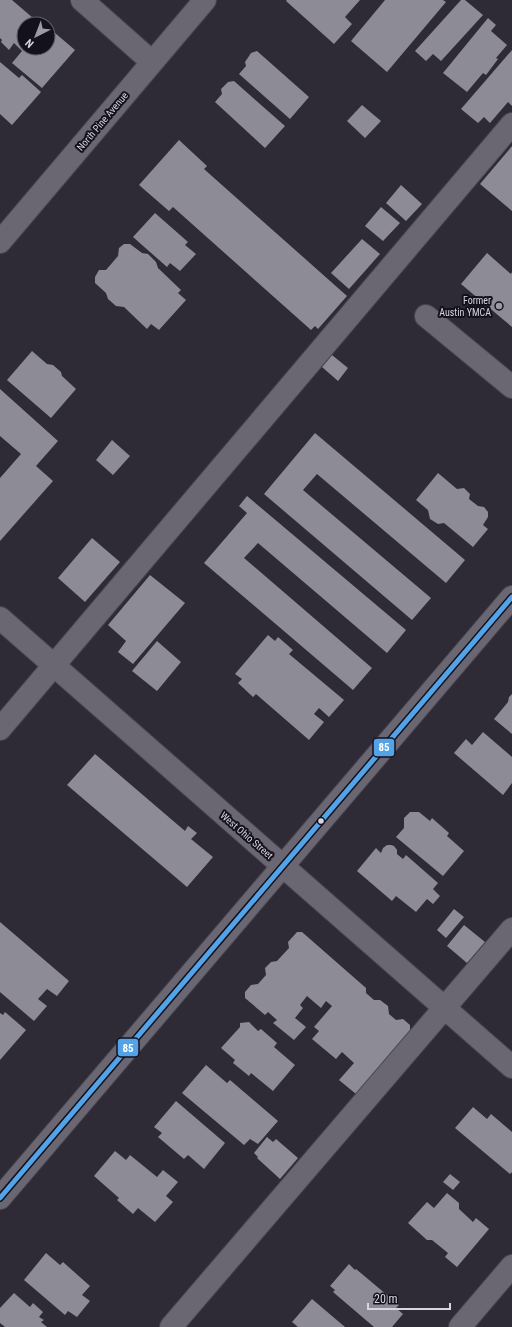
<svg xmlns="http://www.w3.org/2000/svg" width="512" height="1327" viewBox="0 0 512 1327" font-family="'Roboto Condensed',sans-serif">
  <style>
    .building { fill: #8d8b96 }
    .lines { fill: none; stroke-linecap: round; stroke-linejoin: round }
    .minor-casing { stroke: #494751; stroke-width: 24 }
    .minor { stroke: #6a6772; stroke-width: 22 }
    .bus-1-casing { stroke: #13111b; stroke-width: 8 }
    .bus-1 { stroke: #53a3e8; stroke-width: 5 }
    .poi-dot { fill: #9c9aa7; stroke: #13111b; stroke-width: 1.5 }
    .bus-dot { fill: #d7d5e3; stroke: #13111b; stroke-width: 1.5 }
    .labels { text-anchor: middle; stroke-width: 4; stroke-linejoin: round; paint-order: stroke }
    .street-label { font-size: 10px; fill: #d7d5e3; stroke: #13111b }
    .poi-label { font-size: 10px; fill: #d7d5e3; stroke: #13111b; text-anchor: end }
    .line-badge { stroke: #13111b; stroke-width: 1.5 }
    .badge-label { font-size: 11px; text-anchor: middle; font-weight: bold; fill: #fff }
  </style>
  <rect width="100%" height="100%" fill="#2e2b37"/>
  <path class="building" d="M0 0H12L40 24H24V48H48V27L75 50 42 88 12 63 22 51 14 43 9 50 1 42 2 40 0 38Z
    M287 0H360L345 17 352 24 334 44 286 1Z
    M385 0H443L446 2 387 72 351 41Z
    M461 0H465L483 15 441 61 433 54 426 61 415 51Z
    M488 18 496 25 491 31 507 45 496 58 498 59 486 75 483 73 467 92 443 73Z
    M512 50V106L508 102 490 123 484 117 478 123 461 109Z
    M257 51 309 97 290 119 239 74 246 66 245 62 251 53Z
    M0 62 19 78 22 75 41 92 12 125 0 114Z
    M234 81 285 126 265 148 215 102 222 94 221 89 228 82Z
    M362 105 381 121 365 138 347 121Z
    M179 140 207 166 204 169 347 296 318 329 315 326 311 330 173 207 169 211 139 185Z
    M512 146V211L480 184Z
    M401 185 422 204 406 221 386 203Z
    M381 207 400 223 383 241 365 226Z
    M155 213 188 242 185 245 196 254 180 271 170 263 167 267 133 237Z
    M362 239 380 254 349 289 331 273Z
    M124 244H130L142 253 148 254 156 262 158 268 181 290 178 293 186 300 159 330 151 324 147 329 124 307 116 306 108 299 106 293 95 283V277L99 270H106L118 256 119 248Z
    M487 253 511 274 512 272V327L461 284Z
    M32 351 47 364 53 365 61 372 62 376 76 389 51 418 7 380Z
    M332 355 348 368 338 381 322 367Z
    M0 389 58 441 36 466 53 481 0 541V478L21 454 0 436Z
    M315 433 465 560 446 583 317 474 303 490 431 598 412 620 264 494Z
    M112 440 130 456 113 475 96 460Z
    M438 473 457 489 464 488 470 494 469 499 478 506 484 507 488 512V517L483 525 488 529 473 547 444 523 438 524 430 519 428 510 416 500Z
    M247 496 406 630 387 653 258 543 244 558 372 668 353 690 204 563 247 513 239 506Z
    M92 538 120 562 85 602 58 578Z
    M150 575 185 603 133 664 118 652 126 641 108 625Z
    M268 635 275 641 278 637 293 650 289 654 344 700 329 717 319 708 314 714 324 722 309 740 256 694 253 697 238 683 242 679 235 674Z
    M157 641 181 662 157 691 132 671Z
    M512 694V734L494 719 508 702 509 697Z
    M483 732 512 757V783L503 795 454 753 466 739 472 745Z
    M95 754 185 831 188 826 197 833 191 839 213 857 187 887 67 785Z
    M410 812H419L430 821 432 818 449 833 447 836 464 851 443 876 396 837 404 828V818Z
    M387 845H391L394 846 397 850V854L403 859 406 855 438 883 433 889 440 896 433 904 427 899 416 912 396 896 392 901 357 871 376 848 381 853 383 848Z
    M454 909 464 917 446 938 437 930Z
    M0 922 69 981 57 996 47 989 38 999 47 1006 34 1021 0 992Z
    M464 925 485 942 467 963 447 946Z
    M297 932H302L366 988V993L374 1000H380L388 1006 389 1014 396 1020 403 1019 410 1025V1032L356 1094 339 1080 354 1063 342 1052 336 1059 312 1039 319 1031 314 1027 332 1006 326 1001 321 1008 307 996 300 1005 303 1008 295 1018 306 1027 294 1040 273 1023 277 1020 268 1012 265 1015 245 998V992L251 985 258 984 266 975 265 968 271 962 277 961 289 948 288 942Z
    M5 1012 26 1030 0 1060V1013L3 1015Z
    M249 1022 258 1031 261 1029 277 1043 274 1047 295 1065 273 1091 251 1073 249 1076 233 1063 235 1060 221 1048 240 1027V1023Z
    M206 1065 227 1083 230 1080 278 1121 258 1144 250 1139 244 1145 182 1093Z
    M176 1101 225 1143 204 1169 188 1155 184 1159 158 1137 162 1133 154 1127Z
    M473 1107 487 1119 491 1114 512 1132V1172L510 1174 455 1128Z
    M267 1137 273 1142 276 1139 298 1158 280 1179 257 1158 258 1157 254 1153Z
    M115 1151 126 1160 130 1155 157 1177 163 1170 178 1182 166 1196 173 1202 155 1222 138 1208 133 1214 117 1200 119 1198 94 1176Z
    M450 1174 460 1182 453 1190 443 1182Z
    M447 1193 459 1203V1209L473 1222 476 1218 489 1229 457 1267 445 1257 448 1253 432 1240H427L408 1223 427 1202 434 1208Z
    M46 1253 60 1265 63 1262 90 1286 82 1295 90 1301 77 1317 68 1311 65 1315 24 1280Z
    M349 1264 355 1270 356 1269 399 1305 396 1308 403 1314 392 1327H374L333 1292 335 1290 330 1286Z
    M14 1293 30 1307 33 1303 43 1312 39 1317 44 1320 41 1322 47 1327H5L0 1323V1308Z
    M312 1299 345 1327H298L292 1322Z"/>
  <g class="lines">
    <defs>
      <path id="minor" d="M82 0 152 62
        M0 242 205 0
        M426 316 512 387
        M0 618 512 1067
        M0 729 512 124
        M0 1198 512 597
        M171 1327 512 929
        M460 1327 512 1266"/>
    </defs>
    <use href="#minor" class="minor-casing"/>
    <use href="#minor" class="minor"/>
    <defs>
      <path id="bus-1" d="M0 1198 512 597"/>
    </defs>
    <use href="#bus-1" class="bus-1-casing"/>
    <use href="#bus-1" class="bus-1"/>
  </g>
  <circle class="poi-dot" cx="499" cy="306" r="4"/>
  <circle class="bus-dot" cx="321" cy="821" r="3.5"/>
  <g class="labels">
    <g class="street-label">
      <text transform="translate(102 121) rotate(-50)" y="4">North Pine Avenue</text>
      <text transform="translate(247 835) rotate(41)" y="4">West Ohio Street</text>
    </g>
    <g class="poi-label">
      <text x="491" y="304">Former<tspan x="491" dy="12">Austin YMCA</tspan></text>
    </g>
  </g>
  <g class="line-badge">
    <rect x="373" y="738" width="22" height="19" rx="4" fill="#53a3e8"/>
    <rect x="117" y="1038" width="22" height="19" rx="4" fill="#53a3e8"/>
  </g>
  <g class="badge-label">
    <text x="384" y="751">85</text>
    <text x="128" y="1052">85</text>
  </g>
  <g transform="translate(36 36) rotate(222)"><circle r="19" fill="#13111b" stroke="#615f6b"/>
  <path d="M0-3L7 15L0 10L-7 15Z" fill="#9c9aa7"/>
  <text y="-6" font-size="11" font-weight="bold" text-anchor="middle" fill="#d7d5e3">N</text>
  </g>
  <path d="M368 1303v6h82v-6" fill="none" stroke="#d7d5e3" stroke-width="2"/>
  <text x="374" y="1303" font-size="12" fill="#d7d5e3" stroke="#13111b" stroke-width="3" paint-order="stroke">20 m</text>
</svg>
